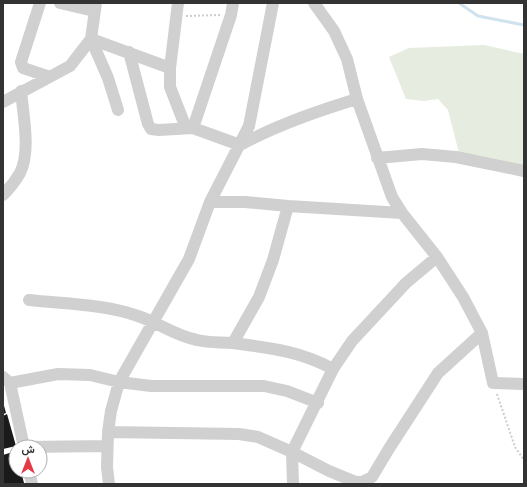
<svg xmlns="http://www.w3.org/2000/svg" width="527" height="487" viewBox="0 0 527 487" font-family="Karla,Vazirmatn,sans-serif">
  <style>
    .green { fill: #e6ecdf }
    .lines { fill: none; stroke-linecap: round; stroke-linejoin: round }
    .stream { stroke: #cfe2ee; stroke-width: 3 }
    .building { fill: #1a1a1a }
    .path { stroke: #cdcdcd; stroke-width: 2; stroke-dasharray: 2 2; stroke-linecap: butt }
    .minor { stroke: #d0d0d0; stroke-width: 12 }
  </style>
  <rect width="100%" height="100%" fill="#fff"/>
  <path class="green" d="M484 45 524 54V167L481 156 459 153 448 110 438 99 424 101 406 99 389 57 409 48Z"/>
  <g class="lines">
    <path class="stream" d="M459 3 478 16 524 25"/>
  </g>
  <path class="building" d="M3 402 6 413 3 414Z
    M7 414 16 446 3 449V416Z
    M16 451V471H21L24 483 3 484V455Z"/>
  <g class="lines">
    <path class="path" d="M186 16 220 15
      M497 394 515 447 524 460"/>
    <path class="minor" d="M40 3 21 62 23 68 50 77
      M60 3 94 11
      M96 3 91 39 108 78 118 110
      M314 3 334 31 347 59 357 99 392 197 402 213 437 257 463 297 482 333 493 383 524 384
      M91 39 170 68V87L186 128
      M129 52 148 124 151 129 159 130 193 128 240 145C277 125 317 111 357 99
      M170 68 178 3
      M3 102 70 66 91 39
      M193 128 231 15 233 3
      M377 158 422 154 456 157 524 171
      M3 195C9 189 16 180 20 173 31 152 23 114 21 91
      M210 202H245L288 206
      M29 300C65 304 104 304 138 316 159 323 175 336 197 340 209 343 221 342 233 343 270 348 300 351 333 369
      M233 343 259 297 273 260 288 206 402 213
      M3 377 10 383 58 374 90 375 119 382 151 386H264L287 391 318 403
      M10 383 24 447 107 446
      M108 432 239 434 258 437 292 452 333 369 352 341 406 283 437 257
      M292 452 329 471 356 482H362L372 477 390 447 438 373 482 333
      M292 452 293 484
      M29 471 32 484
      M109 484 107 467 108 432 111 411 119 382 189 259 210 202 249 126 273 3"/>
  </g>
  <rect width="527" height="487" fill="none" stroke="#333333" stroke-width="8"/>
  <g transform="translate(28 459)"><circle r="19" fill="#ffffff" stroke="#adadad"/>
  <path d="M0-3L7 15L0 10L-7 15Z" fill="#e63946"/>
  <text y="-6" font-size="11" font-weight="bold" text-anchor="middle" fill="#333333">ش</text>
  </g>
</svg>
